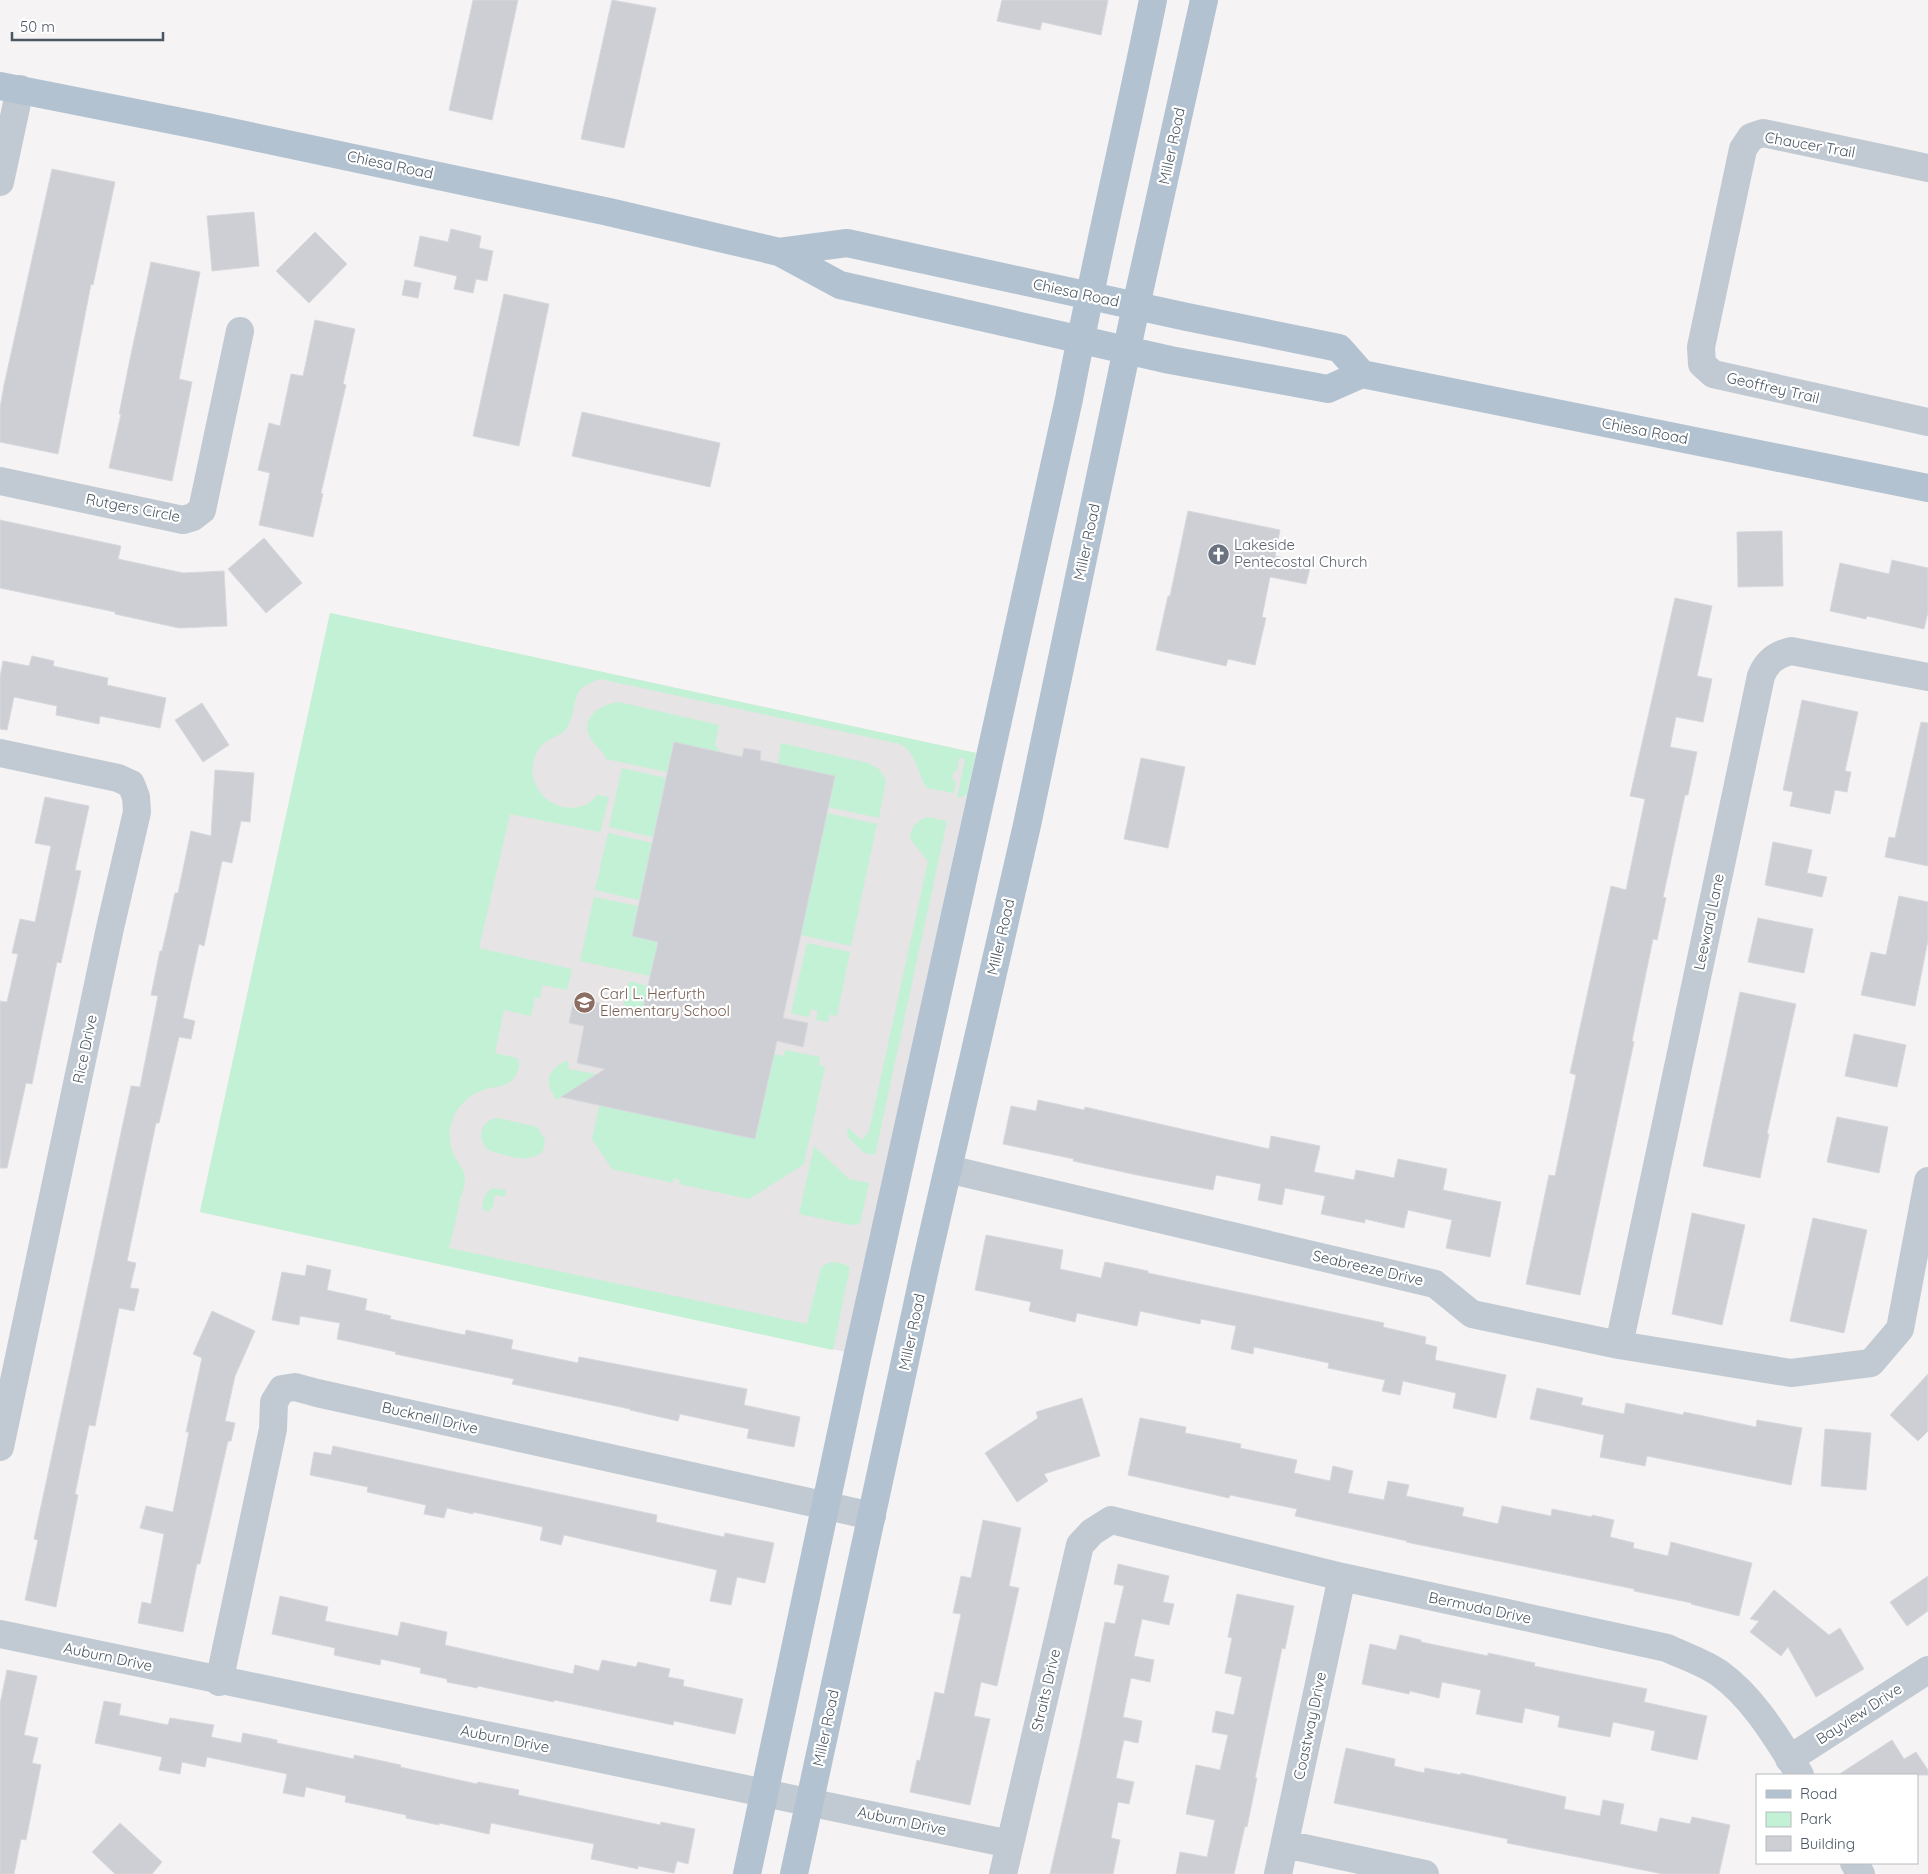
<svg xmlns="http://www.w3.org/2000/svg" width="1928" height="1874" viewBox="0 0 1928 1874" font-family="Quicksand,sans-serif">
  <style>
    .education { fill: #e6e4e5 }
    .green { fill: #c3f1d5 }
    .building { fill: #cdcfd5; stroke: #d7d9de }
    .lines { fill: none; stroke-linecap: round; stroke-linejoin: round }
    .minor { stroke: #c1cad2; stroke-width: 28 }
    .major { stroke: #b3c2d1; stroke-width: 28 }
    .labels { text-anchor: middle; stroke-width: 4.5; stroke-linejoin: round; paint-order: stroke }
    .street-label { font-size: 15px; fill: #4a5661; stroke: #fff }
    .worship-label { font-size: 15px; fill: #5b616d; stroke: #fff; text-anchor: start }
    .education-label { font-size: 15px; fill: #785e54; stroke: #fff; text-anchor: start }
  </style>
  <rect width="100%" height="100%" fill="#f5f3f3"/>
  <path class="education" d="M330 613 976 753 846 1352 200 1212Z"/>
  <path class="green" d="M330 613 976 753 967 795 957 798 965 759 959 758 957 771H954L952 779 956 782 954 793 927 788C917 774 917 753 900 744L600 679C567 690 580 701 568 726 561 740 541 735 534 760 525 789 556 817 585 805 590 803 594 799 597 795L609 797 600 832 510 814 479 948 572 969 567 990 542 985 540 998 535 997 531 1016 504 1010 495 1053 517 1058C520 1063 519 1067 517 1073 510 1089 492 1085 478 1092 470 1096 463 1102 458 1109 448 1123 447 1142 455 1157 460 1166 465 1170 465 1181 465 1186 462 1194 460 1199 457 1216 453 1232 449 1248L807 1324 821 1268C829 1259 840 1262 850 1267L833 1350 200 1212Z
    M619 702 719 725 715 745 721 752 674 742 667 772 606 759C602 748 593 745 589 736 581 716 602 704 619 702Z
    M781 743 868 763 879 769 886 780 879 818 828 807 835 776 778 764Z
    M622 768 666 778 653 837 609 827Z
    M827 813 877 824 851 946 801 935Z
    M927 817 947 821 875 1155 864 1153 848 1137 847 1127 862 1140 869 1131 928 861 910 839C910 828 916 821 927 817Z
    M608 833 652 843 639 900 595 890Z
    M594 897 638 906 632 936 658 942 650 976 580 961Z
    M807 943 850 952 837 1016 830 1014 828 1022 816 1020 818 1011 811 1009 809 1017 791 1013Z
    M629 981 648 986 642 1012 623 1008Z
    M785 1050 820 1057 819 1065 825 1067 804 1164 749 1199 679 1184 680 1180 674 1178 673 1183 612 1169 592 1139 604 1084 605 1106 755 1139 774 1054 784 1056Z
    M566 1061 569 1063 568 1069 596 1074 557 1100C543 1082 547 1070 566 1061Z
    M498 1118 537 1127 545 1140 543 1151C528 1165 507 1155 490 1151 476 1142 479 1119 498 1118Z
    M814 1146 849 1179 869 1183 860 1224 851 1225 799 1214Z
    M492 1188 506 1190 505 1197 495 1195 493 1206 488 1212 482 1208C483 1199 485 1193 492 1188Z"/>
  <path class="building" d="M473 0H518L492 120 449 110Z
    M612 0 656 8 624 148 581 139Z
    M1002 0H1108L1101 35 1042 22 1040 30 997 21Z
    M52 169 115 182 93 285 91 284 58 454 0 442V408L4 385Z
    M254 212 259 266 212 271 207 216Z
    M451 229 481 236 479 248 493 251 487 281 476 279 473 293 454 289 457 276 414 266 420 236 448 242Z
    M315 232 347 264 309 303 276 271Z
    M151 262 200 272 179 379 192 382 172 481 109 468 121 414H119L130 359Z
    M405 280 421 283 418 298 402 295Z
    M504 294 549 304 519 446 473 436Z
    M315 320 355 329 343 384 346 385 321 493 323 494 313 537 259 525 270 473 258 470 269 423 280 426 291 374 303 376Z
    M582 412 720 443 710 487 572 456Z
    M1188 511 1280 530 1275 556 1311 564 1306 584 1270 577 1262 617 1266 618 1255 665 1228 659 1226 666 1156 650 1168 596H1170Z
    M0 520 121 546 118 559 183 573 224 571 227 626 179 628 115 614V612L0 588Z
    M1782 531 1783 586 1738 587 1737 532Z
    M264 538 302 583 266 613 228 569Z
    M1892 560 1928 568V612L1924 629 1867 616 1866 619 1830 611 1840 563 1889 574Z
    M1675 598 1712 606 1697 676 1712 679 1703 722 1676 717 1670 747 1697 752 1688 795H1685L1663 897 1666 898 1657 940 1653 939 1632 1041 1634 1042 1580 1295 1526 1284 1549 1175 1555 1176 1576 1075 1570 1073 1611 886 1626 890 1645 799 1630 796Z
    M32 656 54 661 53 666 108 678 107 685 166 698 160 728 100 716 99 724 56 715 57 706 14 697 7 730 0 729V677L3 661 29 666Z
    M1802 700 1858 712 1845 771 1851 772 1847 792 1835 790 1830 814 1790 806 1793 792 1783 790Z
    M202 703 229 745 203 762 175 720Z
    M1921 722 1928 723V866L1885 857 1889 837 1895 838Z
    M674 742 742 757 744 748 761 751 760 760 835 776 783 1018 808 1023 803 1047 777 1041 755 1139 561 1097 605 1069 577 1063 584 1026 569 1023 574 998 642 1012 658 942 632 936Z
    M1141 758 1185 767 1168 848 1124 839Z
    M215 770 254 773 250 822 241 821 232 863 222 861 204 946 199 944 183 1018 195 1021 191 1039 179 1037 159 1123H156L127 1261 136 1263 130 1288 139 1289 134 1311 119 1308 95 1426 89 1425 75 1494 78 1495 56 1607 25 1600 38 1540 34 1539 131 1086 140 1087 158 996 151 995 160 951H162L175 893H178L191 831 211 836Z
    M45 797 89 806 75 870 81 871 61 963 57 962 32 1084 26 1083 7 1168H0V1001L7 1002 18 954 12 953 20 919 35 922 51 846 35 843Z
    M1773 842 1812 850 1807 873 1827 877 1822 897 1765 885Z
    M1899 896 1928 902V940L1915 1006 1861 995 1871 952 1886 955Z
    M1758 918 1813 929 1804 973 1748 962Z
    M1740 992 1796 1004 1767 1134H1769L1760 1178 1703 1166Z
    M1854 1034 1906 1045 1897 1087 1845 1076Z
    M1038 1100 1084 1110 1085 1107 1269 1149 1271 1136 1320 1146 1314 1172 1354 1180 1356 1170 1394 1178 1398 1159 1447 1169 1443 1190 1501 1202 1490 1257 1446 1248 1452 1220 1408 1210 1404 1228 1365 1219V1223L1321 1214 1325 1196 1285 1188 1282 1205 1258 1200 1261 1184 1216 1175 1213 1190 1137 1175 1073 1161 1074 1159 1003 1144 1011 1106 1036 1111Z
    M1837 1117 1888 1127 1879 1173 1827 1162Z
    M1692 1213 1745 1225 1722 1325 1672 1314Z
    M1813 1218 1867 1230 1844 1333 1790 1321Z
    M986 1235 1063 1250 1060 1269 1101 1278 1105 1262 1148 1271V1273L1384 1323 1383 1327 1426 1337 1425 1344 1437 1347 1435 1360 1506 1375 1496 1418 1453 1408 1456 1393 1403 1381 1400 1395 1382 1391 1385 1380 1328 1368 1329 1363 1254 1347 1253 1354 1231 1349 1236 1326 1201 1319 1200 1324 1140 1311 1137 1326 1077 1313 1075 1322 1029 1311 1031 1302 975 1290Z
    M307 1265 331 1270 327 1290 367 1299 365 1310 391 1316 390 1319 465 1335 466 1330 513 1340 511 1349 578 1363 579 1357 747 1389 744 1405 800 1417 794 1447 747 1438 749 1429 680 1414 678 1421 630 1410V1409L512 1384 514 1379 395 1354 396 1352 337 1339 340 1323 300 1316 299 1325 272 1320 282 1272 305 1276Z
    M212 1311 255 1331 235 1376 225 1421 235 1423 231 1441H228L200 1564H197L183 1632 138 1623 142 1602 151 1604 164 1534 140 1528 146 1506 173 1512 189 1432H186L202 1358 193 1354Z
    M1928 1374V1431L1918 1441 1890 1415Z
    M1537 1388 1583 1398 1581 1405 1624 1414 1626 1403 1683 1415 1684 1412 1756 1427 1757 1420 1802 1428 1791 1485 1647 1456 1645 1466 1600 1457 1604 1435 1530 1419Z
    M1082 1398 1100 1456 1044 1474 1048 1481 1017 1502 985 1453 1038 1418 1036 1412Z
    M1140 1418 1186 1427 1185 1433 1241 1444 1240 1448 1297 1460 1294 1473 1330 1481 1333 1466 1353 1471 1348 1493 1384 1500 1388 1481 1409 1485 1406 1496 1464 1508 1462 1516 1498 1524 1502 1506 1551 1516 1552 1509 1592 1517V1515L1614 1520 1610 1537 1634 1543 1633 1548 1668 1556 1671 1542 1752 1563 1739 1616 1691 1604 1692 1603 1634 1591V1589L1406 1542 1407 1541 1295 1516 1297 1509 1230 1495 1229 1498 1128 1475Z
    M1825 1429 1871 1433 1866 1490 1821 1486Z
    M333 1446 657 1515 656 1522 724 1537 725 1533 774 1543 765 1583 737 1577 731 1605 710 1601 717 1570 564 1535 561 1545 540 1540 543 1527 473 1512V1514L447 1508 444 1518 424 1514 426 1505 367 1492 368 1487 310 1475 314 1452 331 1455Z
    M983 1520 1021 1528 1009 1586 1019 1588 997 1686 981 1682 974 1716 990 1719 970 1805 910 1792 917 1760 920 1761 935 1692 944 1694 961 1614 953 1613 961 1576 971 1578Z
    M1118 1564 1169 1576 1163 1602 1174 1604 1169 1625 1142 1619 1134 1656 1154 1660 1150 1682 1131 1678 1123 1717 1142 1721 1138 1743 1124 1740 1116 1778 1134 1782 1129 1804 1118 1802 1111 1838 1120 1840 1113 1874H1050L1080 1744 1105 1622 1115 1624 1124 1586 1114 1584Z
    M1928 1576V1611L1907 1626 1890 1602Z
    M1774 1590 1829 1635 1840 1628 1864 1669 1816 1697 1788 1647 1781 1656 1750 1632 1759 1621 1750 1619Z
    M1237 1594 1294 1606 1285 1649 1282 1648 1255 1778H1257L1247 1827 1245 1826 1234 1874H1176L1180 1852 1207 1857 1215 1820 1186 1814 1196 1765 1220 1770 1228 1735 1212 1732 1216 1711 1234 1715 1242 1677 1225 1673 1232 1638 1228 1637Z
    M280 1596 328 1607 325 1621 398 1636 401 1622 447 1632 445 1645 573 1674 575 1665 599 1671 602 1660 636 1667 638 1662 670 1669 668 1677 684 1680 683 1686 743 1699 735 1734 674 1721 673 1725 554 1700V1702L478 1686 477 1688 447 1682V1679L420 1673 421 1668 381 1659 380 1665 334 1655 335 1648 272 1634Z
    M1400 1635 1421 1640V1642L1488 1656V1653L1535 1663 1534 1666 1647 1689 1644 1702 1707 1716 1697 1760 1651 1750 1655 1731 1613 1722 1610 1737 1558 1727 1560 1716 1525 1708 1522 1723 1476 1714 1481 1690 1442 1682 1439 1698 1410 1691 1409 1694 1362 1684 1370 1644 1396 1650Z
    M7 1670 37 1676 24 1735 38 1738 32 1763 41 1765 26 1840 21 1839 14 1874H0V1704Z
    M104 1701 121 1704 119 1715 168 1725 170 1718 214 1725 211 1737 241 1743 243 1733 277 1740V1743L354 1759V1755L401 1765 400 1767 477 1784 478 1782 519 1790 518 1795 660 1825 661 1822 695 1829 688 1864 677 1861 674 1873 638 1866V1869L591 1859 594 1844 491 1823 489 1834 439 1823V1825L406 1818V1815L345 1802 346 1796 306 1787 304 1797 283 1793 287 1774 207 1757 205 1767 182 1762 180 1774 159 1770 162 1757 95 1743Z
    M1892 1740 1904 1759 1916 1752 1928 1770V1775H1838Z
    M1346 1748 1395 1759 1394 1766 1424 1773 1425 1768 1461 1775V1773L1566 1797 1564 1809 1600 1816 1603 1800 1624 1804 1620 1824 1657 1832 1660 1818 1690 1824 1692 1817 1730 1825 1719 1874H1663L1507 1843 1508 1839 1334 1803Z
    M120 1823 162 1862 152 1874H115L92 1852Z"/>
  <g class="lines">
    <path class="minor" d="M1928 168 1763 133 1751 137 1743 149 1701 347 1702 364 1713 374 1928 422
      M0 182 20 89
      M0 481 183 520 193 517 202 510 240 331
      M0 753 118 778 131 784 136 797 137 812 110 928 0 1447
      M948 1169 1435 1284 1472 1314 1619 1345 1791 1373 1871 1363 1900 1329 1928 1181
      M1619 1345 1761 676C1767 661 1776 655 1791 651L1928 677
      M0 1634C336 1707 674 1771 1010 1844
      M219 1682 273 1429 274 1402 282 1389 295 1387 317 1393 872 1516
      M1789 1759 1928 1670
      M1285 1844 1425 1874
      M1854 1863 1861 1874
      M1003 1874 1080 1545 1092 1532 1111 1520 1342 1577 1667 1648C1684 1656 1703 1662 1719 1673 1754 1698 1778 1740 1800 1775
      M1278 1874 1342 1577"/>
    <path class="major" d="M0 86 207 127 609 212 779 252 840 285 1170 360 1328 389 1362 374
      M779 252 847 243 1187 317 1339 348 1362 374 1928 488
      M747 1874 857 1358 1069 399C1094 266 1126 133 1153 0
      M794 1874 926 1264 1027 825 1136 306 1204 0"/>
  </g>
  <defs>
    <symbol id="church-disc" viewBox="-11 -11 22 22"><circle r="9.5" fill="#6b7280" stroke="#fff"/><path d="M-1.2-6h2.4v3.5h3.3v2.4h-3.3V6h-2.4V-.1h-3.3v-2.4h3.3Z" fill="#fff"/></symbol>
    <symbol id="school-disc" viewBox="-11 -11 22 22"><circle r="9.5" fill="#8d6e63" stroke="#fff"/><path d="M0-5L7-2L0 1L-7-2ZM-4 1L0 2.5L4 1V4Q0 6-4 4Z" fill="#fff"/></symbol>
  </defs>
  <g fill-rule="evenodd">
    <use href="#church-disc" x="1206" y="542" width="25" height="25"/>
    <use href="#school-disc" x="572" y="990" width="25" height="25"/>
  </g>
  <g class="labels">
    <g class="street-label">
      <text transform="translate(1810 145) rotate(10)" y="5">Chaucer Trail</text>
      <text transform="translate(1172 146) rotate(-78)" y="5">Miller Road</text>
      <text transform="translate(390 165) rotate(12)" y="5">Chiesa Road</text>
      <text transform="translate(1076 293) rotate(12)" y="5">Chiesa Road</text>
      <text transform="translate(1773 388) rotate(13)" y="5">Geoffrey Trail</text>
      <text transform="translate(1645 431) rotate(11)" y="5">Chiesa Road</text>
      <text transform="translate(133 508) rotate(11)" y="5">Rutgers Circle</text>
      <text transform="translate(1087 542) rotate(-78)" y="5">Miller Road</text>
      <text transform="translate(1709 922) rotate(-78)" y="5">Leeward Lane</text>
      <text transform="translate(1001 937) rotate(-77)" y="5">Miller Road</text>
      <text transform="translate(85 1049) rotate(-78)" y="5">Rice Drive</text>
      <text transform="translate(1368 1268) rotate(13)" y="5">Seabreeze Drive</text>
      <text transform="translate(912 1332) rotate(-78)" y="5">Miller Road</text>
      <text transform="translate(430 1418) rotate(13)" y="5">Bucknell Drive</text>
      <text transform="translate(1480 1608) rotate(12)" y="5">Bermuda Drive</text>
      <text transform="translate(108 1657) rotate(12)" y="5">Auburn Drive</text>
      <text transform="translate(1046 1690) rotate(-77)" y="5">Straits Drive</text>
      <text transform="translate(1859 1714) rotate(-33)" y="5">Bayview Drive</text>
      <text transform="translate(1310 1726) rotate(-78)" y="5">Coastway Drive</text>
      <text transform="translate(826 1728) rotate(-78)" y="5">Miller Road</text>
      <text transform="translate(505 1739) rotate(11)" y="5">Auburn Drive</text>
      <text transform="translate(902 1821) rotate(12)" y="5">Auburn Drive</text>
    </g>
    <g class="worship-label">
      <text x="1234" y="550">Lakeside<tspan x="1234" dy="17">Pentecostal Church</tspan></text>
    </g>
    <g class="education-label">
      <text x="600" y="999">Carl L. Herfurth<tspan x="600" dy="17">Elementary School</tspan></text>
    </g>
  </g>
  <rect x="1756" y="1774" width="162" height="90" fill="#ffffff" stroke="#b7bbc0"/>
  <rect x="1766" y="1790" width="25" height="8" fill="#b3c2d1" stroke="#b7bbc0"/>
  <text x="1800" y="1799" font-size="15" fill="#4a5661">Road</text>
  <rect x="1766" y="1812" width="25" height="15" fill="#c3f1d5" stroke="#b7bbc0"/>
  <text x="1800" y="1824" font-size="15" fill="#4a5661">Park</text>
  <rect x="1766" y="1836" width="25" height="15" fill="#cdcfd5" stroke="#b7bbc0"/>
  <text x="1800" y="1849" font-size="15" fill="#4a5661">Building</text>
  <path d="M12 32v8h151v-8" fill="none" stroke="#4a5661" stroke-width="2.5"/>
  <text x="20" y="32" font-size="15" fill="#4a5661" stroke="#ffffff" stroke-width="4" paint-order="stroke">50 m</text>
</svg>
